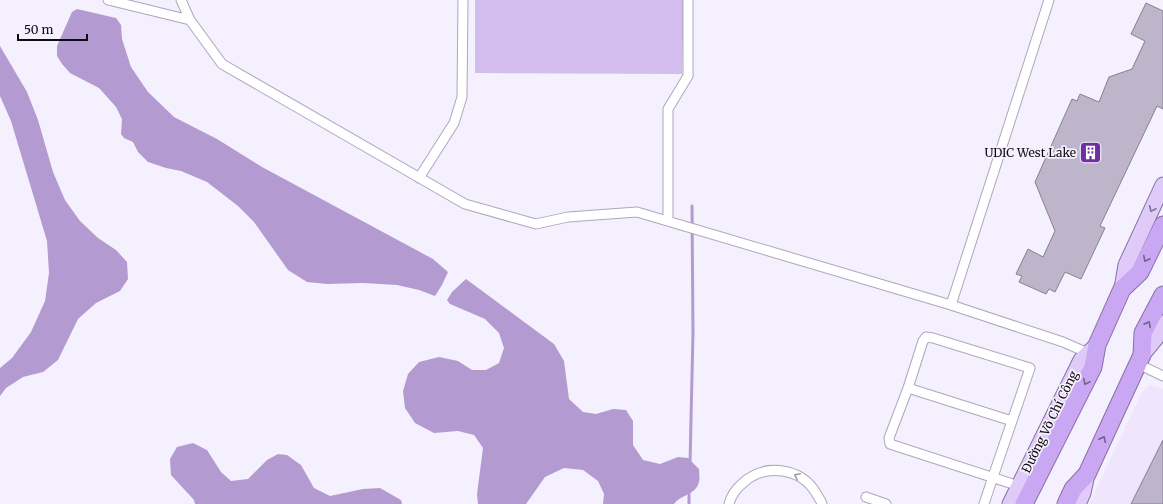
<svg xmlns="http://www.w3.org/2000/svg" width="1163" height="504" viewBox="0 0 1163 504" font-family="Merriweather,serif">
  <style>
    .built { fill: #efe5fd }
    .green { fill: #d3bdef }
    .water { fill: #b39bd1 }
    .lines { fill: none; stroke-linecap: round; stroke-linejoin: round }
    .stream { stroke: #b39bd1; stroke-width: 3 }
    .building { fill: #beb5ca; stroke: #877f92 }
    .street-casing { stroke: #aea6ba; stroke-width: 11 }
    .primary-casing { stroke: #8870a4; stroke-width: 17 }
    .highway-casing { stroke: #8870a4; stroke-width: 19 }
    .street { stroke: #fff; stroke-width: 9 }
    .primary { stroke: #dfcaf8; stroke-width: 15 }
    .highway { stroke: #c9a7f3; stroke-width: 17 }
    .oneway { stroke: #817490 }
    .oneway2 { stroke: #75618e }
    .oneway3 { stroke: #9f9da0 }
    .labels { text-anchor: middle; stroke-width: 3.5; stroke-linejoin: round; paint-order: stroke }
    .poi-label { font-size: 12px; fill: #0e0b12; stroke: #f5f0fd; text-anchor: end }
    .street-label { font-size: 12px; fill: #0e0b12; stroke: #f5f0fd }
  </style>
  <rect width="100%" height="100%" fill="#f5f0fd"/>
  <path class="built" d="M1151 385 1158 387 1163 389V504H1089L1141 394 1147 387Z"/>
  <path class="green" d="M475 0H684L682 74 475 73Z"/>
  <path class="water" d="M77 9 116 18 121 25 122 39 131 67 148 92 174 117 217 139 262 167 433 259 448 272 442 285 435 296 419 290 397 285 363 283 327 284 307 282 288 270 254 222 238 206 207 182 181 171 166 168 148 162 138 152 133 142 124 138 121 134 122 119 116 107 99 88 70 73 62 64 57 56V46L72 12Z
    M0 46 27 92 38 120 53 172 65 200 80 221 98 238 116 250 127 262 128 279 120 291 96 303 78 319 58 360 43 372 23 377 6 388 0 396V368L12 358 31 332 45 301 49 273 47 241 11 121 0 96Z
    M466 279 554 344 564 361 569 399 583 412 596 414 613 409 626 410 633 421V445L643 460 660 464 678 457 688 458 699 469C699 473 700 478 699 482 696 495 680 495 674 504H603L604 494 598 481 583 470 564 468 545 477 526 504H478L477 494 483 448 474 435 458 431 434 433 415 423 405 408 403 391 408 374 419 362 439 357 458 361 472 370H486L499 363 504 348 499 333 485 319 450 304 447 300 452 292Z
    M193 443 207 450 221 472 231 481 248 479 267 460 278 454 287 455 301 465 314 488 330 496 363 489 380 488 401 500 402 504H195L194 500 171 475 170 459 177 447Z"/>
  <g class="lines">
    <path class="stream" d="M690 464 693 332 692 206
      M689 504V490"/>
  </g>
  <path class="building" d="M1146 3 1163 11V109L1157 106 1100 226 1105 228 1081 279 1065 272 1055 292 1049 289 1046 294 1019 282 1022 276 1016 274 1028 249 1043 257 1055 231 1035 182 1072 99 1077 101 1080 94 1099 102 1109 77 1132 69 1145 41 1131 34Z
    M1163 440V504H1131Z"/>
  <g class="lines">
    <defs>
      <path id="street" d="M108 0 190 20
        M181 0 190 20 222 64 465 204 536 224 568 217 637 212 951 305 1063 342 1088 353
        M419 178 454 123 462 97 463 0
        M668 221V109L688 76V0
        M951 305 1049 0
        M1138 364 1163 376
        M908 388 1012 421
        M866 497 886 504
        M729 504C731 495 738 487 744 482 766 463 801 468 816 493 818 497 821 500 822 504
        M984 504C999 458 1015 413 1030 368L933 338 926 337 923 341 908 388 889 438 890 444 1019 486"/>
      <path id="primary" d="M1122 289 1126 265 1163 185
        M1142 355 1156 338 1163 323
        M1010 504 1081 360 1097 345
        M1078 504 1083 493 1087 474"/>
      <path id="highway" d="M1024 504 1093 367 1097 345 1122 289 1140 272 1163 225
        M1066 504 1073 489 1087 474 1116 411 1142 355 1143 333 1163 295"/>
    </defs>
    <use href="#street" class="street-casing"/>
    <use href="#primary" class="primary-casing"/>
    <use href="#highway" class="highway-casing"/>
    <use href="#street" class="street"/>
    <use href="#primary" class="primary"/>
    <use href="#highway" class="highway"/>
  </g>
  <defs><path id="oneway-chevron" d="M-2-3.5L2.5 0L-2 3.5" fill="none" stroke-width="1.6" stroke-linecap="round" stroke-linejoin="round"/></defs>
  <use class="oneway" href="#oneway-chevron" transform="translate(1152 209) rotate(115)"/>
  <g class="oneway2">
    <use href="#oneway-chevron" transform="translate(1146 259) rotate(116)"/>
    <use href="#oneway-chevron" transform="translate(1148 324) rotate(-63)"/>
    <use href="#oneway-chevron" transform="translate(1086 382) rotate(117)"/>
    <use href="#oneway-chevron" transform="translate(1103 439) rotate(-65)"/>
  </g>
  <use class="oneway3" href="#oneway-chevron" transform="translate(797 476) rotate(-154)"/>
  <defs>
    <symbol id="building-square" viewBox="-11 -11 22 22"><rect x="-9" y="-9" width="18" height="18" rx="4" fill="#6e2fa5" stroke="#f5f0fd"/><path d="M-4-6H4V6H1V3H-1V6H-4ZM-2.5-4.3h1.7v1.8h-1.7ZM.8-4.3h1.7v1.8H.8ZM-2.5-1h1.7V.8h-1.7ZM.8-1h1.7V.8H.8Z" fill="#fff"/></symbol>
  </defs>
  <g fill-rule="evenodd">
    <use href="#building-square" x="1078" y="140" width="25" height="25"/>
  </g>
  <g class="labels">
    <g class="poi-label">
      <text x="1076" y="157">UDIC West Lake</text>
    </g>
    <g class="street-label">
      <text transform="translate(1050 422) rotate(-64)" y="4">Đường Võ Chí Công</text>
    </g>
  </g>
  <path d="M18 34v6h69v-6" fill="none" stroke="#0e0b12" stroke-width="2"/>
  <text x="24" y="34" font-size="12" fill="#0e0b12" stroke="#f5f0fd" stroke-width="3" paint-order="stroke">50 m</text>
</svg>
